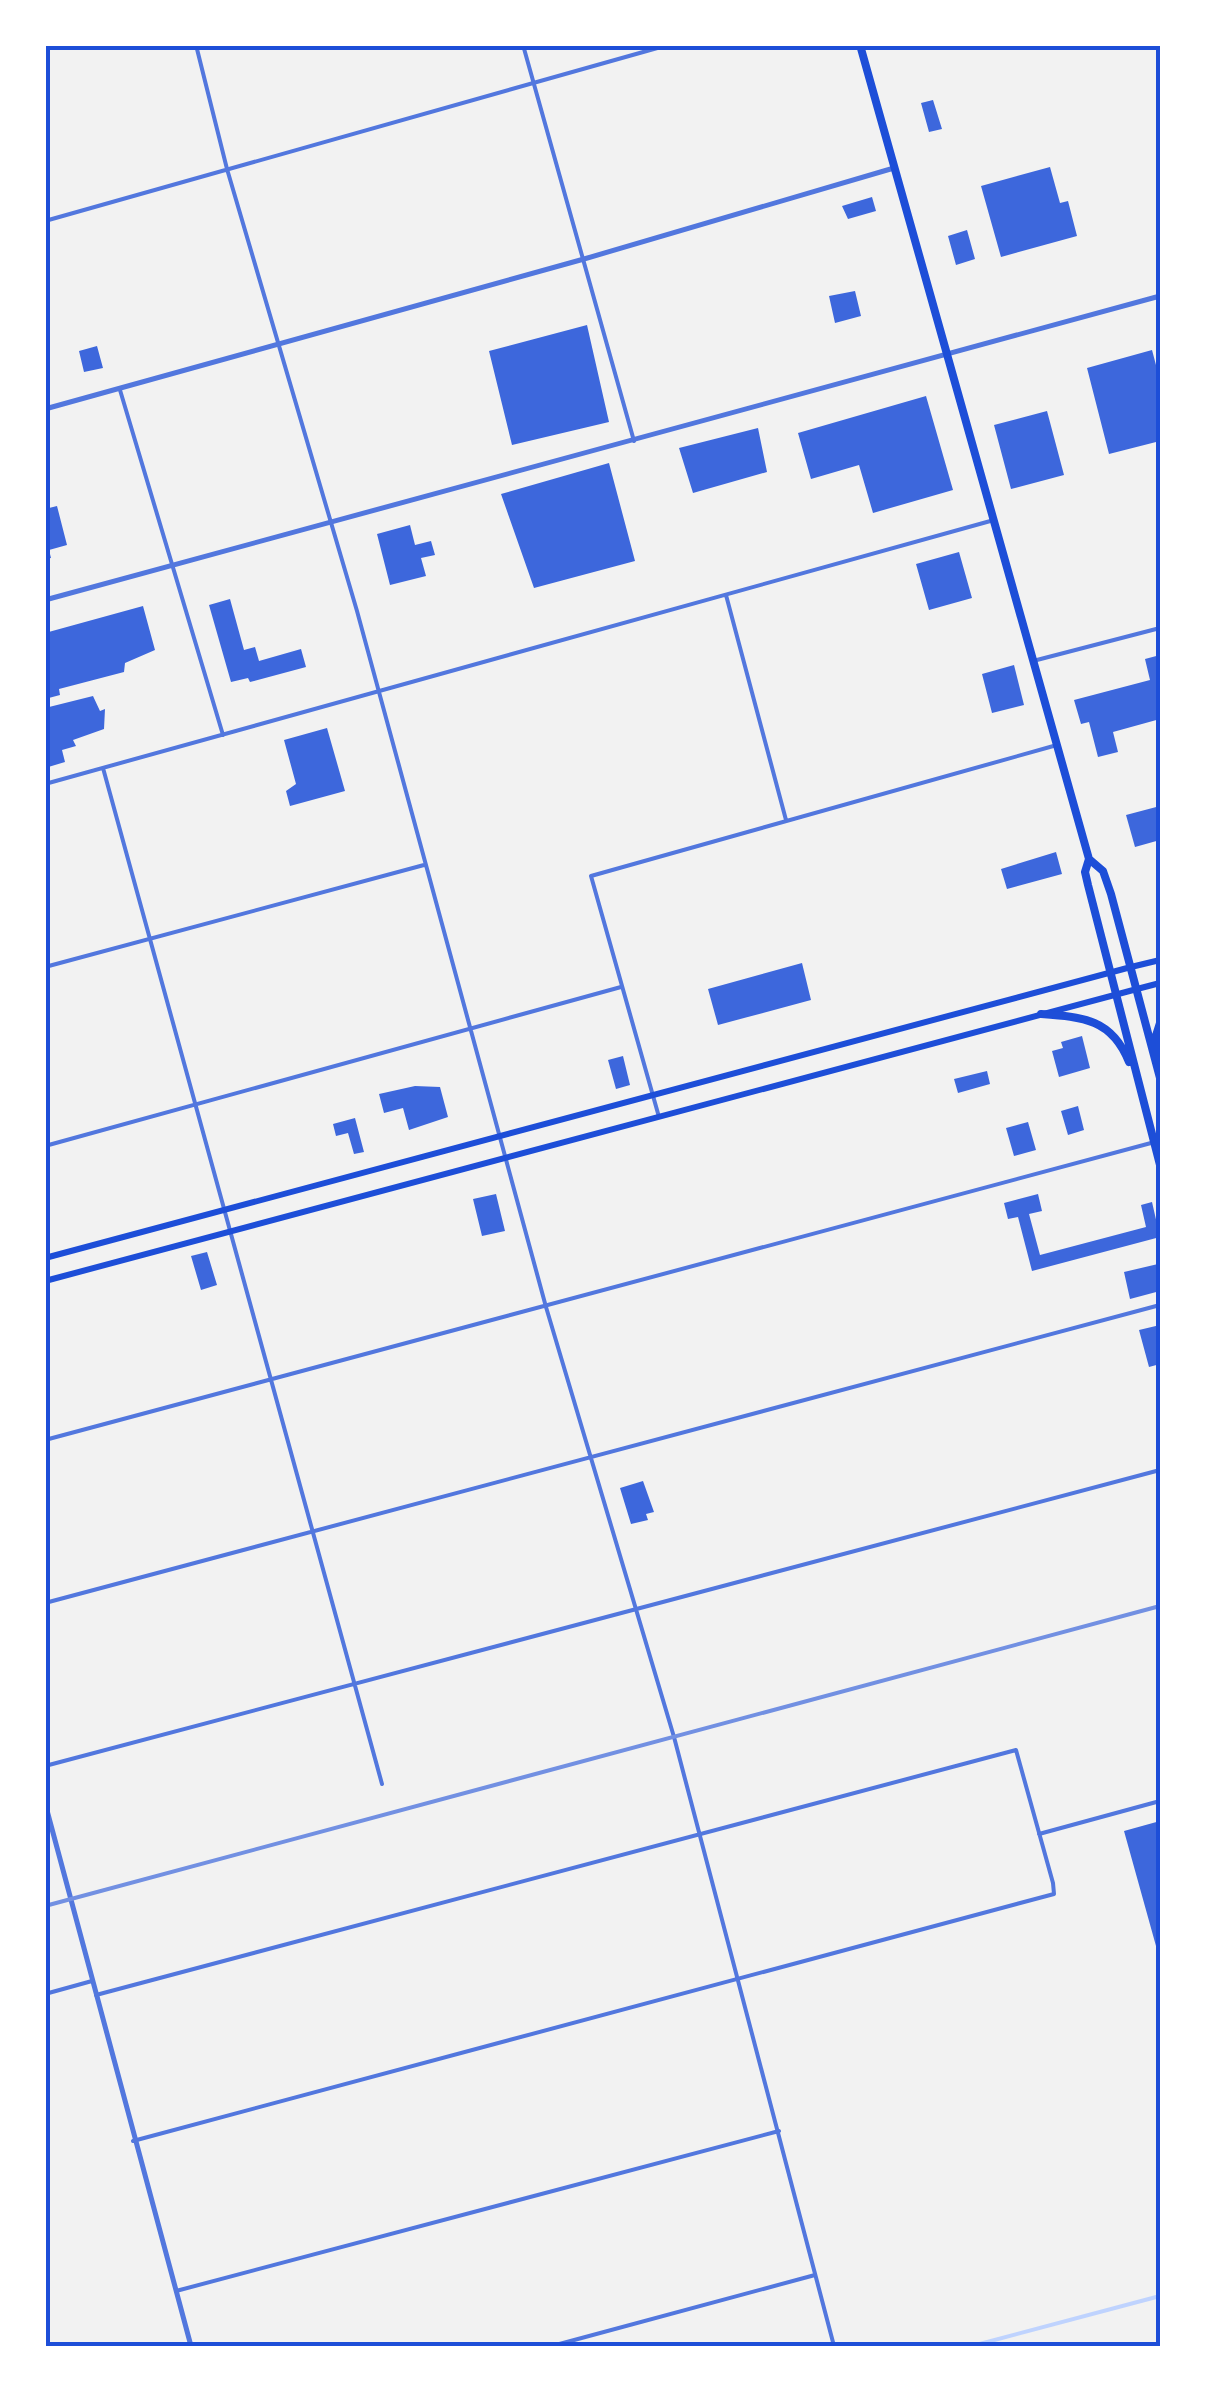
<svg xmlns="http://www.w3.org/2000/svg" width="1205" height="2391" viewBox="0 0 1205 2391" font-family="Figtree,sans-serif">
  <style>
    .lines { fill: none; stroke-linecap: round; stroke-linejoin: round }
    .stream { stroke: #bfd3fe; stroke-width: 4 }
    .building { fill: #3d67dc }
    .minor { stroke: #5277de; stroke-width: 4 }
    .tertiary { stroke: #5277de; stroke-width: 5 }
    .secondary { stroke: #1d4ed8; stroke-width: 6 }
    .primary { stroke: #1d4ed8; stroke-width: 6 }
    .trunk { stroke: #1d4ed8; stroke-width: 8 }
    .rail { stroke: #7290e2; stroke-width: 4 }
    .neatline { fill: none; stroke: #1d4ed8; stroke-width: 4 }
  </style>
  <rect width="100%" height="100%" fill="#f2f2f2"/>
  <g class="lines">
    <path class="stream" d="M972 2346 1160 2296"/>
  </g>
  <path class="building" d="M933 100 942 129 929 132 921 103Z
    M1050 167 1060 203 1068 201 1077 236 1001 257 981 186Z
    M872 197 876 211 848 219 842 206Z
    M967 230 975 259 956 265 948 236Z
    M855 291 861 316 835 323 829 296Z
    M587 325 609 422 512 445 489 351Z
    M97 346 103 368 84 372 79 351Z
    M1152 350 1160 380V441L1109 454 1087 368Z
    M926 396 953 490 873 513 859 465 811 479 798 433Z
    M1047 411 1064 475 1011 489 994 425Z
    M758 428 767 472 693 493 679 448Z
    M609 463 635 561 534 588 501 494Z
    M57 506 67 545 49 550 51 558 45 559V509Z
    M410 525 415 545 431 541 435 555 421 558 426 576 390 585 377 534Z
    M959 552 972 598 929 610 916 564Z
    M230 599 244 650 255 647 259 661 301 649 306 667 250 682 248 678 231 682 209 605Z
    M143 606 155 650 125 663 124 672 59 689 60 695 45 699V633Z
    M1160 655V719L1113 732 1118 752 1098 757 1089 722 1081 724 1074 700 1150 680 1145 659Z
    M1014 665 1024 705 992 713 982 674Z
    M93 696 100 711 105 709 104 729 73 740 76 746 62 750 65 762 45 768V708Z
    M327 728 345 791 290 806 286 791 296 784 284 740Z
    M1160 806V840L1135 847 1126 815Z
    M1056 852 1062 874 1007 889 1001 869Z
    M802 963 811 1000 718 1025 708 989Z
    M1082 1036 1090 1068 1059 1077 1052 1051 1063 1048 1061 1042Z
    M623 1056 630 1085 616 1089 608 1060Z
    M987 1071 990 1084 958 1093 954 1079Z
    M415 1086 440 1087 448 1117 409 1130 403 1108 384 1113 379 1094Z
    M1078 1106 1084 1130 1068 1135 1061 1111Z
    M355 1118 364 1152 354 1154 348 1133 336 1136 333 1124Z
    M1028 1122 1036 1150 1014 1156 1006 1128Z
    M496 1194 505 1231 482 1236 473 1199Z
    M1038 1194 1042 1211 1029 1214 1040 1255 1146 1227 1141 1205 1152 1202 1160 1237 1032 1271 1018 1217 1008 1219 1004 1203Z
    M207 1252 217 1285 201 1290 191 1256Z
    M1158 1264 1160 1291 1130 1299 1124 1272Z
    M1160 1325V1364L1149 1367 1139 1330Z
    M643 1481 654 1512 646 1514 648 1520 631 1524 620 1488Z
    M1160 1821V1945L1156 1946 1124 1831Z"/>
  <g class="lines">
    <path class="minor" d="M196 45 227 169 357 611 546 1307 674 1737 834 2346
      M523 45 634 441
      M45 221 668 45
      M120 390 223 735
      M726 595 786 820
      M1033 661 1160 628
      M103 768 382 1784
      M45 784 994 520
      M45 967 424 865
      M659 1117 591 876 1057 745
      M45 1146 621 987
      M45 1440 1151 1143
      M45 1603 1160 1305
      M45 1766 1160 1470
      M1039 1834 1160 1801
      M45 1994 92 1981
      M96 1995 1016 1750 1053 1883 1054 1894 133 2141
      M176 2291 779 2131
      M552 2346 815 2275"/>
    <path class="tertiary" d="M45 409 584 259 894 168
      M45 600 1160 296
      M45 1803 191 2346"/>
    <path class="secondary" d="M1131 967 1160 960
      M1137 989 1160 983"/>
    <path class="primary" d="M45 1258 1131 967
      M45 1281 1137 989"/>
    <path class="trunk" d="M860 45 1089 859 1103 871 1111 894 1160 1078
      M1089 859 1085 872 1088 885 1160 1165
      M1041 1014C1083 1017 1112 1019 1129 1062
      M1153 1045 1160 1023"/>
    <path class="rail" d="M45 1906 1160 1606"/>
  </g>
  <rect width="1205" height="2391" fill="none" stroke="#ffffff" stroke-width="95"/>
  <rect x="48" y="48" width="1110" height="2296" class="neatline"/>
</svg>
